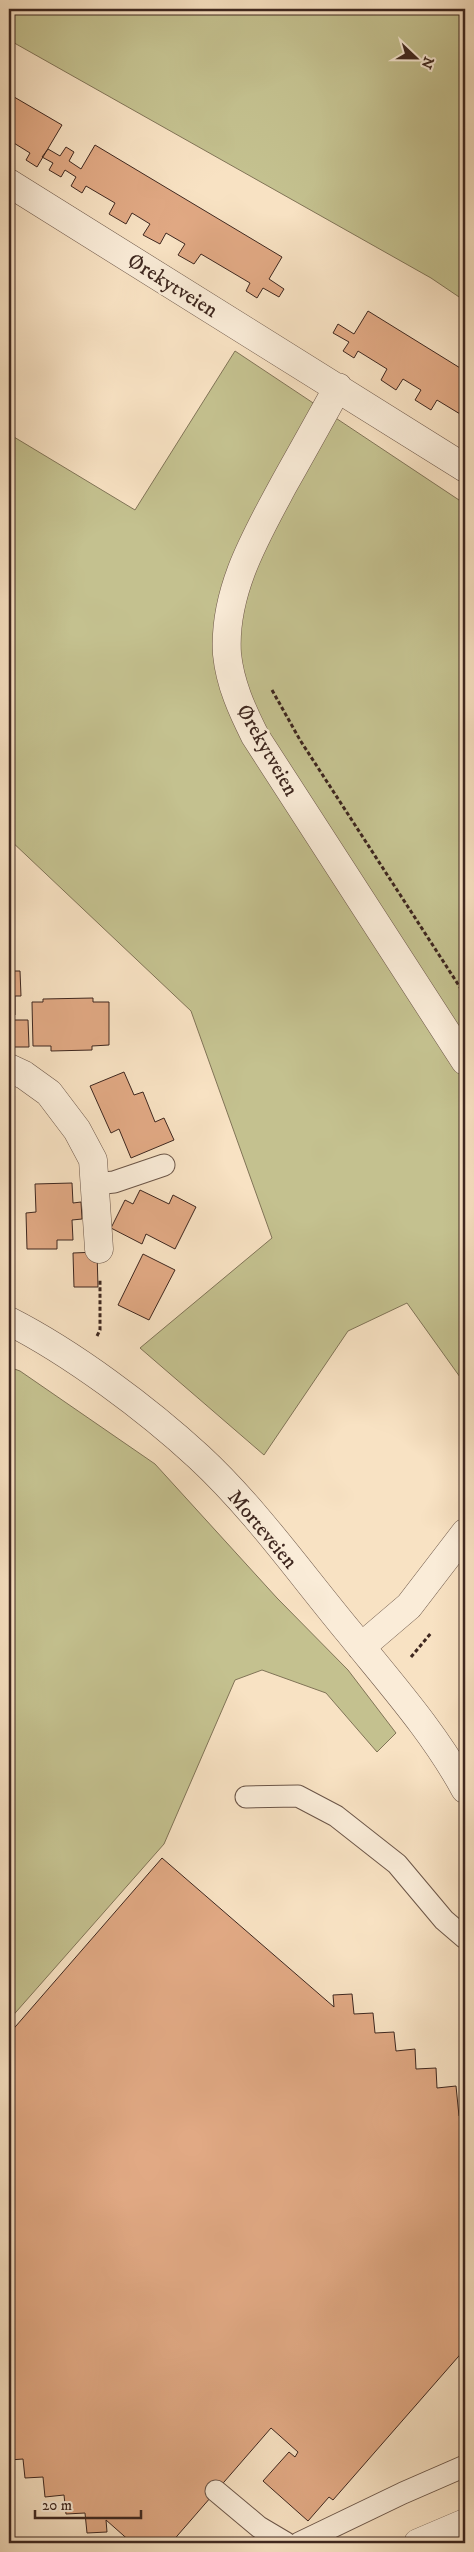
<svg xmlns="http://www.w3.org/2000/svg" width="474" height="2552" viewBox="0 0 474 2552" font-family="'IM FELL DW Pica',serif">
  <style>
    .green { fill: #c4c18f; stroke: #817457 }
    .building { fill: #e1a984; stroke: #3e271f }
    .lines { fill: none; stroke-linecap: round; stroke-linejoin: round }
    .service-casing { stroke: #6c5648; stroke-width: 23 }
    .minor-casing { stroke: #6c5648; stroke-width: 29 }
    .path { stroke: #3e271f; stroke-width: 3; stroke-dasharray: 4 2.5; stroke-linecap: butt }
    .service { stroke: #faecd8; stroke-width: 21 }
    .minor { stroke: #faecd8; stroke-width: 28 }
    .labels { text-anchor: middle; stroke-width: 5; stroke-linejoin: round; paint-order: stroke }
    .street-label { font-size: 21px; fill: #3e271f; stroke: #faecd8 }
  </style>
  <rect width="100%" height="100%" fill="#f8e2c3"/>
  <filter id="stains"><feTurbulence type="fractalNoise" baseFrequency=".004" numOctaves="4"/><feColorMatrix values="0 0 0 0 .2 0 0 0 0 .09 0 0 0 0 .02 0 0 0 .5 -.17"/></filter>
  <radialGradient id="worn" r=".72"><stop offset=".6" stop-color="#630" stop-opacity="0"/><stop offset="1" stop-color="#630" stop-opacity=".3"/></radialGradient>
  <path class="green" d="M9 9H465V301L431 278 9 40Z
    M235 351 465 504V1384L407 1303 348 1331 264 1455 140 1348 272 1238 191 1011 9 839V434L135 510Z
    M9 1367 20 1371 155 1464 277 1598 348 1670 396 1733 377 1752 326 1693 262 1670 235 1680 164 1844 9 2020Z"/>
  <path class="building" d="M9 94 62 125 37 167 26 160 30 153 9 140Z
    M95 145 282 257 269 279 284 289 279 297 263 288 257 298 246 291 250 283 201 254 194 264 178 255 185 244 166 233 160 244 143 235 150 224 132 213 126 224 109 214 115 203 86 186 82 193 71 186 76 177 65 170 61 177 49 170 53 163 42 157 48 149 60 156 66 147 74 152 69 161 81 169Z
    M368 311 465 371V417L437 400 431 410 415 400 421 390 403 379 396 390 381 380 387 369 358 351 354 358 343 351 349 342 333 333 338 324 354 334Z
    M13 950 14 971H20L21 996H15V1015H9V951Z
    M93 998V1002H109V1045L92 1046V1050L51 1051V1046H33L32 1002H43V999Z
    M9 1020H28L29 1047H9Z
    M124 1072 134 1095 143 1092 155 1122 164 1118 174 1140 131 1158 119 1129 111 1133 90 1086Z
    M9 1150H12L13 1174H9Z
    M72 1183 73 1203 81 1202 82 1219 72 1220 73 1240H57V1249H27L26 1213 36 1212 35 1184Z
    M140 1190 169 1204 173 1195 196 1207 175 1249 146 1234 142 1244 111 1228 125 1200 133 1204Z
    M97 1252 98 1287H74L73 1253Z
    M143 1254 175 1270 149 1320 118 1305Z
    M162 1858 334 2007 333 1995 352 1994 354 2014 373 2013 375 2033 394 2032 396 2051 415 2049 416 2069 436 2068 437 2088 456 2086 459 2116 465 2121V2349L333 2500 329 2497 308 2521 263 2481 289 2452 295 2457 298 2452 271 2428 171 2543H132L106 2520 107 2532 87 2533 85 2513 66 2514 64 2495 45 2497 43 2477 25 2478 23 2459 9 2460V2034Z"/>
  <g class="lines">
    <defs>
      <path id="service" d="M95 1184 114 1182 164 1165
        M246 1797 298 1796 336 1816 397 1864 444 1920 465 1938
        M216 2491 259 2527 286 2543
        M299 2543 403 2493 465 2466"/>
      <path id="minor" d="M9 183 465 468
        M338 387C320 420 302 452 284 484 256 536 223 592 227 654 230 684 242 710 255 736L465 1061
        M9 1068 24 1075 49 1093 77 1130 93 1160 99 1249
        M9 1321C72 1353 147 1409 199 1457 255 1509 300 1573 349 1632 390 1683 434 1732 465 1789
        M361 1647 409 1606 465 1533
        M418 2543 465 2523"/>
    </defs>
    <use href="#service" class="service-casing"/>
    <use href="#minor" class="minor-casing"/>
    <path class="path" d="M272 690 300 740 465 995
      M97 1336 100 1330V1280
      M411 1657 431 1633"/>
    <use href="#service" class="service"/>
    <use href="#minor" class="minor"/>
  </g>
  <g class="labels">
    <g class="street-label">
      <text transform="translate(173 285) rotate(32)" y="7">Ørekytveien</text>
      <text transform="translate(268 750) rotate(60)" y="7">Ørekytveien</text>
      <text transform="translate(263 1529) rotate(50)" y="7">Morteveien</text>
    </g>
  </g>
  <rect width="474" height="2552" fill="none" stroke="#f8e2c3" stroke-width="30"/>
  <rect x="10" y="10" width="454" height="2532" fill="none" stroke="#3e271f" stroke-width="2.5"/>
  <rect x="15" y="15" width="444" height="2522" fill="none" stroke="#3e271f"/>
  <g transform="translate(416 58) rotate(112)" stroke="#faecd8" stroke-width="4" paint-order="stroke">
  <path d="M0-4L9 19L0 12L-9 19Z" fill="#3e271f"/>
  <text y="-8" font-size="14" font-weight="bold" text-anchor="middle" fill="#3e271f">N</text>
  </g>
  <path d="M35 2510v8h106v-8" fill="none" stroke="#3e271f" stroke-width="2.5"/>
  <text x="42" y="2510" font-size="15" fill="#3e271f" stroke="#faecd8" stroke-width="4" paint-order="stroke">20 m</text>
  <rect width="100%" height="100%" filter="url(#stains)"/>
  <rect width="100%" height="100%" fill="url(#worn)"/>
</svg>
